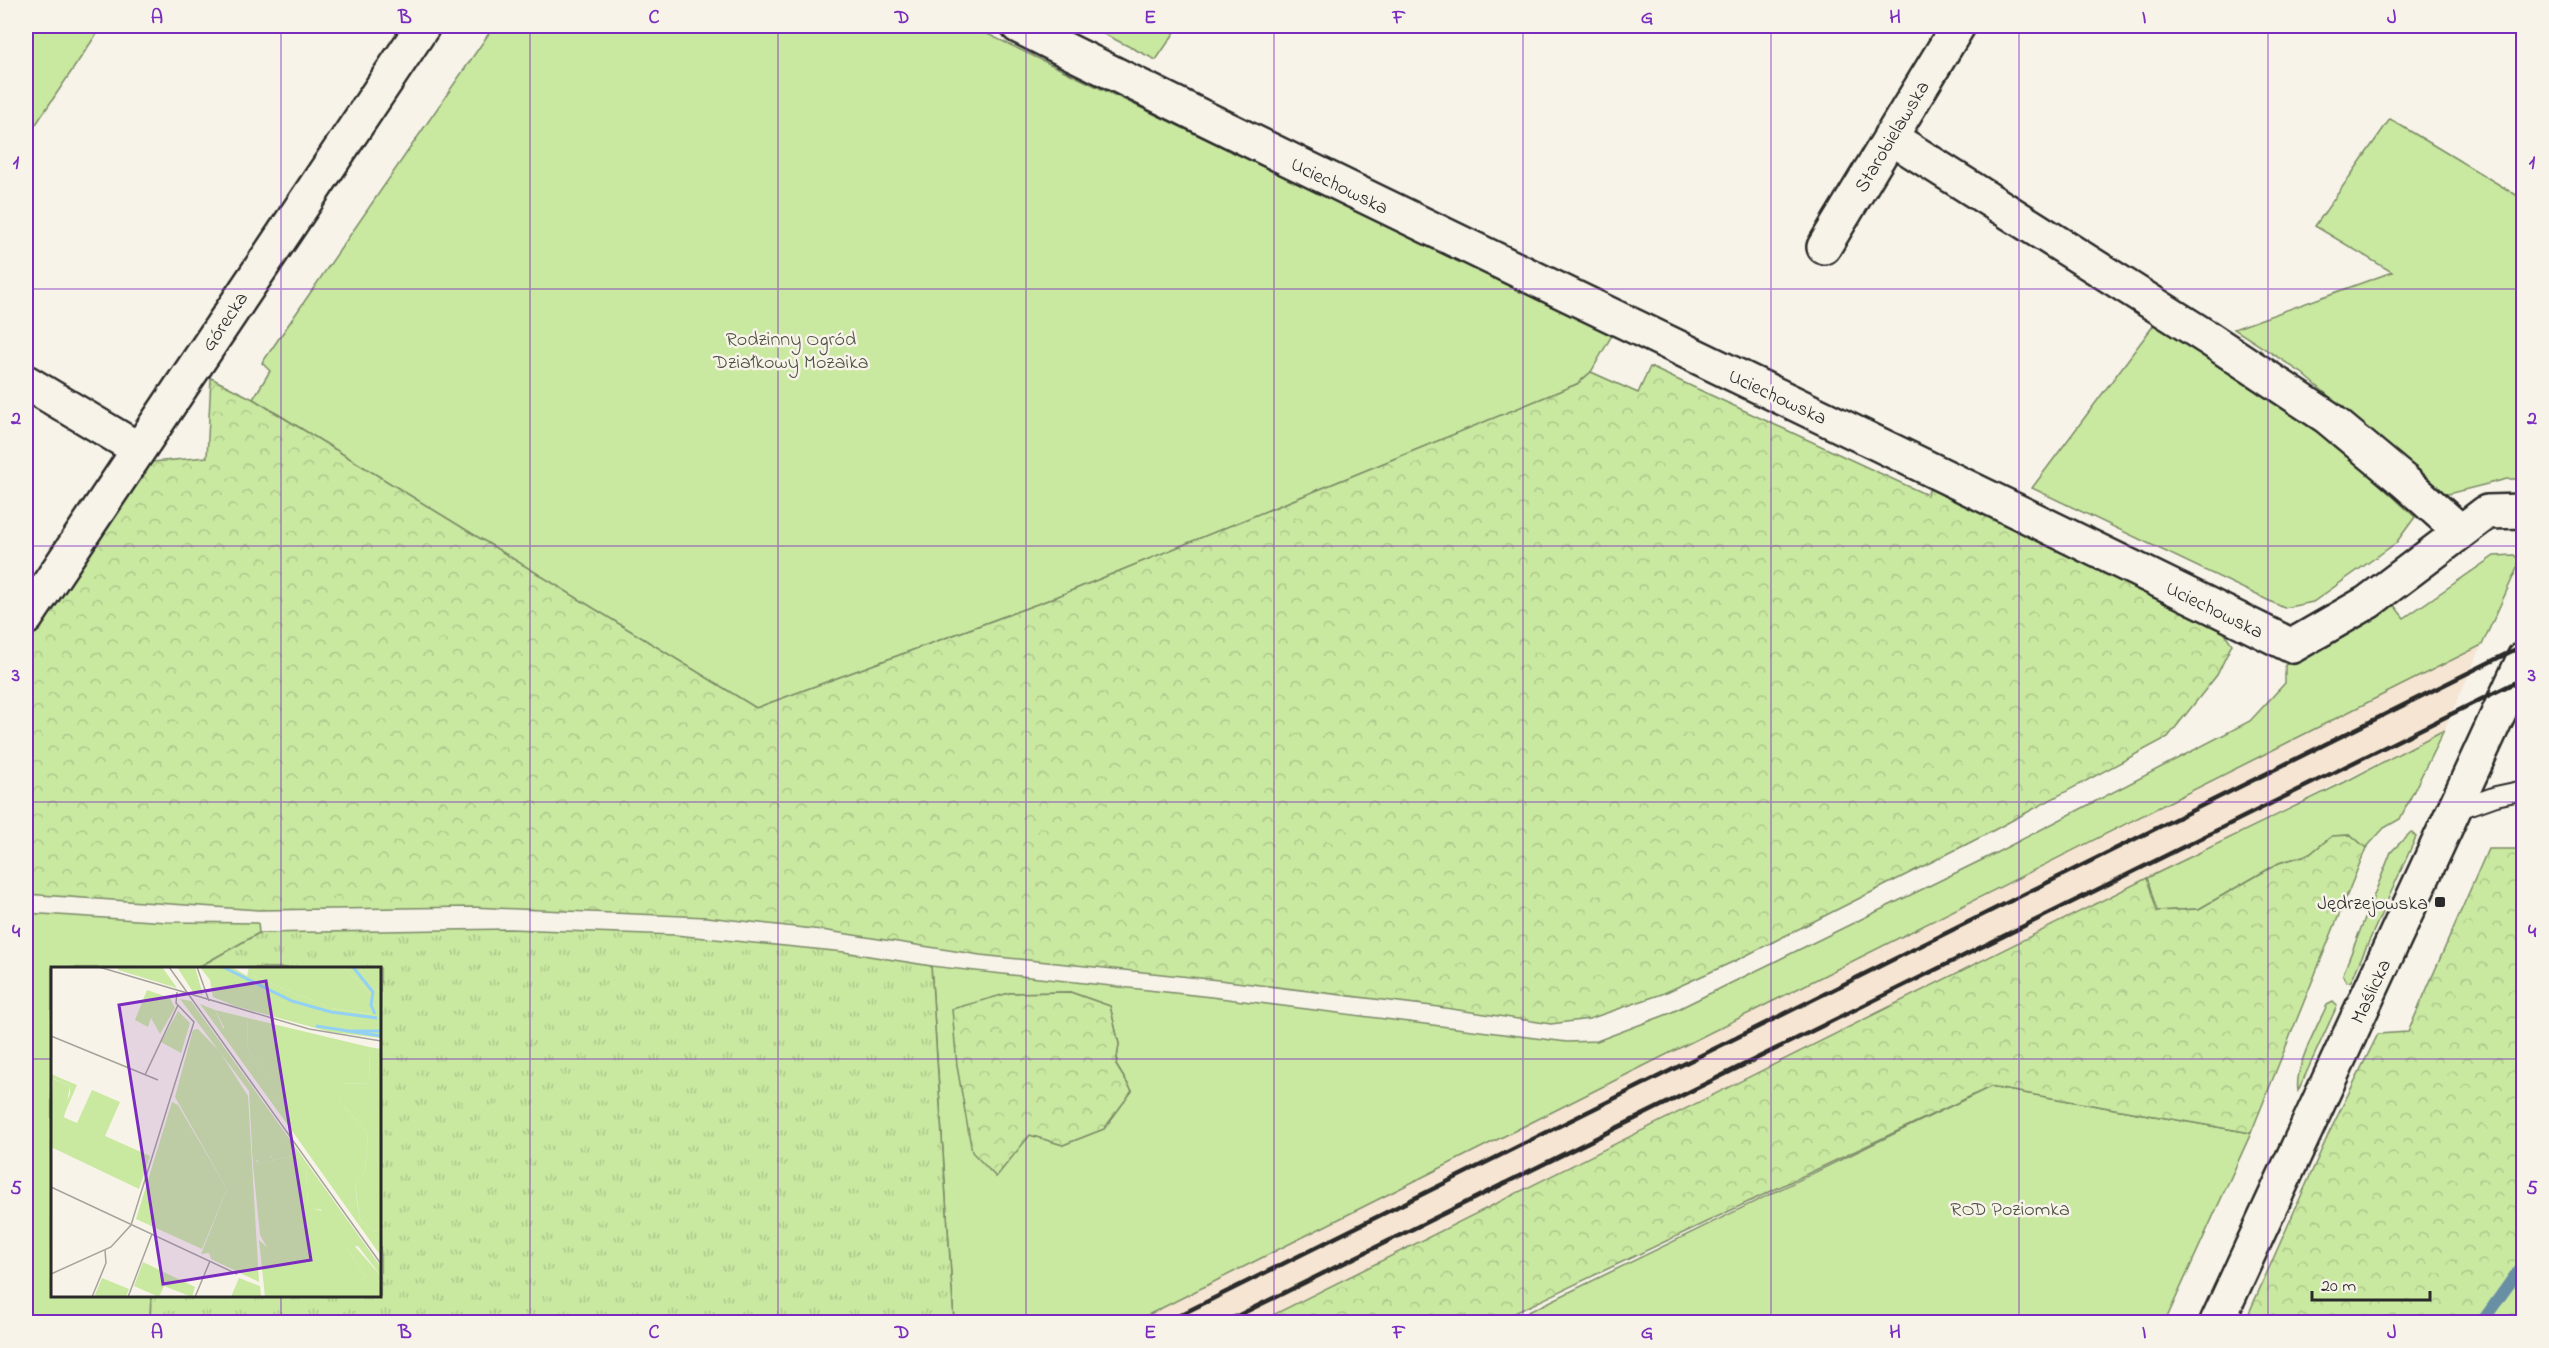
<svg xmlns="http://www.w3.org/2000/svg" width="2549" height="1348" viewBox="0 0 2549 1348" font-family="'Indie Flower',sans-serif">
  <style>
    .built { fill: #f5e5d2 }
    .green { fill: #c9e8a0; stroke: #7a8a66; stroke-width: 1.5; fill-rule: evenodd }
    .forest { fill: url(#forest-crowns); stroke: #7a8a66; stroke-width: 1.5 }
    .park { fill: url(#park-tufts); stroke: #7a8a66; stroke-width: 1.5 }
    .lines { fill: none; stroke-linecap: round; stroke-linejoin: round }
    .stream { stroke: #698fa4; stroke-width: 12 }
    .service-casing { stroke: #2b2b2b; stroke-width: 22 }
    .minor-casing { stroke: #2b2b2b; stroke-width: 38 }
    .tertiary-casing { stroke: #2b2b2b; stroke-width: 38 }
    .service { stroke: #f7f3e8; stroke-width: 18 }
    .minor { stroke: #f7f3e8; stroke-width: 33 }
    .tertiary { stroke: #f7f3e8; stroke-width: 33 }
    .rail { stroke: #2b2b2b; stroke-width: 4.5 }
    .grid { fill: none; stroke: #7b2cbf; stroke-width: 1.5; stroke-opacity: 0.55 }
    .poi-dot { fill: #2b2b2b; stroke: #f7f3e8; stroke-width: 2 }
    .labels { text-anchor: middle; stroke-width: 5; stroke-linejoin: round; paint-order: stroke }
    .street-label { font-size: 20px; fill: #2b2b2b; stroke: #f7f3e8 }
    .park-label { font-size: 20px; fill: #4b5142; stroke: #f7f3e8 }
    .poi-label { font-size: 20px; fill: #2b2b2b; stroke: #f7f3e8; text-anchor: end }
    .inset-river { fill: none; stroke: #93d1f4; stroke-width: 3 }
    .inset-road { fill: none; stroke: #a5a39c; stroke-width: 1.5 }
    .view { fill: #7b2cbf; fill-opacity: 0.15; stroke: #7b2cbf; stroke-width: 3 }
    .inset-edge { fill: none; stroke: #2b2b2b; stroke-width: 3 }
    .neatline { fill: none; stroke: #7b2cbf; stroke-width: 2 }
    .grid-label { font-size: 20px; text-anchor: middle; font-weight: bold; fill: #7b2cbf }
  </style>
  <defs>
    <pattern id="forest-crowns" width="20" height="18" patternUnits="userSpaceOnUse" patternTransform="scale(1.5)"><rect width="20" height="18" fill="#c9e8a0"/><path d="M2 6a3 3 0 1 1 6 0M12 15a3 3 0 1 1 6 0" fill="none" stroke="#adc78a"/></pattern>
    <pattern id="park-tufts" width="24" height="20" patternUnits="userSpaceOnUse" patternTransform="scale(1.5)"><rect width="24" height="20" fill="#c9e8a0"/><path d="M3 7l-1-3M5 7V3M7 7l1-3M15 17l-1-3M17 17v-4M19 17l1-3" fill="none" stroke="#adc78a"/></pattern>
  </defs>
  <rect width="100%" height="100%" fill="#f7f3e8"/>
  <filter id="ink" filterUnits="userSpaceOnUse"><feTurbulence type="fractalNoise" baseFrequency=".0167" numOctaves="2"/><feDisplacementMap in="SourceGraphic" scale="12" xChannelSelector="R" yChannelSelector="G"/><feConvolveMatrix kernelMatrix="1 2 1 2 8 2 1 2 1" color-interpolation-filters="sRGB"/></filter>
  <g filter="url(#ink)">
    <path class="built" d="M2482 645 2444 730 1259 1322H1134Z"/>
    <path class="green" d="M26 26H102L26 139Z
      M494 26H971L1612 335 1591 372 1577 384 1051 599 756 708 253 399 270 371 262 363Z
      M1088 26H1179L1156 60Z
      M2390 119 2523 199V479H2507L2444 495 2302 373 2234 329 2392 272 2315 226Z
      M2156 322 2292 404 2415 517 2396 543 2313 602 2284 608 2032 488Z
      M2514 555 2519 560 2518 566 2482 645 1134 1322H954L931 966 1211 997 1567 1042 1597 1041 1668 1014 1990 856 2250 721 2285 683V665L2344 637 2393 604 2404 618 2494 556ZM1070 992 1110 1006 1119 1044 1116 1065 1132 1091 1104 1129 1063 1145 1030 1135 1009 993Z
      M2444 730 2400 819 2384 828 2366 848 2351 835 2332 836 2310 854 2279 863 2199 909 2156 911 2147 878 2345 782Z
      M2411 832 2416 837 2351 981 2347 982 2343 974 2391 852Z
      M26 913 167 922 258 923 259 933 197 968H52V1296H151L150 1322H26Z
      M2333 1002 2337 1006 2298 1091C2294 1067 2317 1027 2327 1005Z
      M1990 1087 2251 1133 2165 1322H1508Z"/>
    <path class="forest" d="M1650 367 1927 495 1931 486 2221 628 2232 644 2217 675 2168 737 1983 836 1737 960 1662 994 1589 1019 1551 1024 1432 1006 1219 980 980 955 822 930 707 917 472 907 259 910 26 894V645L152 462 207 457 211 378 253 399 756 708 1051 599 1577 384 1591 372 1638 393Z
      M2351 835 2366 848 2251 1133 1990 1087 1496 1322H1259L2147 878 2157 911 2199 909 2279 863 2310 854 2332 836Z
      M2488 849H2523V1322H2245L2329 1133 2378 1034 2408 1032Z
      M1070 992 1110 1006 1119 1044 1116 1065 1132 1091 1104 1129 1063 1145 1030 1135 996 1177 972 1152 957 1066 952 1009 1009 993Z"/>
    <path class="park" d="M509 929 675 935 844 952 931 966 954 1322H150L151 1296H380V968H197L259 933Z"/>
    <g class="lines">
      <path class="stream" d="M2482 1322 2524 1263"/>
      <defs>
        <path id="service" d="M2454 811 2496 796 2524 790"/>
        <path id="minor" d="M1018 26C1441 237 1869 436 2292 646L2368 602 2487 512 2524 511
          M1890 137 2208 338 2327 417 2404 481 2460 531
          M1824 247 1958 26
          M26 382 138 449
          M26 618 423 26"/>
        <path id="tertiary" d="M2217 1322 2524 658"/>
      </defs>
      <use href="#service" class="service-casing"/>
      <use href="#minor" class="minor-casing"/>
      <use href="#tertiary" class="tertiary-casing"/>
      <use href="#service" class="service"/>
      <use href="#minor" class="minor"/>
      <use href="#tertiary" class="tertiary"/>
      <path class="rail" d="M1166 1322 2524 645
        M1225 1322 2524 678"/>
    </g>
  </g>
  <path class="grid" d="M281 26V968M530 26V1322M778 26V1322M1026 26V1322M1274 26V1322M1523 26V1322M1771 26V1322M2019 26V1322M2268 26V1322M26 289H2524M26 546H2524M26 802H2524M26 1059H52M380 1059H2524M281 1296V1322"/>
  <rect class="poi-dot" x="2434" y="896" width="12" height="12" rx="3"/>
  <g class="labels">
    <g class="street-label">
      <text transform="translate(1891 136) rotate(-59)" y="7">Starobielawska</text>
      <text transform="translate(1340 185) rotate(26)" y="7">Uciechowska</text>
      <text transform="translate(224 321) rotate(-56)" y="7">Górecka</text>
      <text transform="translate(1778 396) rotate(25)" y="7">Uciechowska</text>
      <text transform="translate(2215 609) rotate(26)" y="7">Uciechowska</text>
      <text transform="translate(2370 991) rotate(-65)" y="7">Maślicka</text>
    </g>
    <g class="park-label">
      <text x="791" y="345">Rodzinny Ogród<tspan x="791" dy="23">Działkowy Mozaika</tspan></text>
      <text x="2010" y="1215">ROD Poziomka</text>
    </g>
    <g class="poi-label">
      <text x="2428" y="909">Jędrzejowska</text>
    </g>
  </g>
  <g transform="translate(51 967)">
    <rect width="330" height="330" fill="#f7f3e8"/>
    <path d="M68 0H111L126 21 67 3ZM126 0H144L152 28 142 25ZM208 0H292L321 28 319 39 322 47 280 41 231 21 201 8V3ZM309 0H330V25L317 20ZM96 23 119 31 124 41 109 67 100 51 97 60 84 53ZM129 32 140 34 330 300V309L307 279 296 281 315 310 306 314 287 307 291 330H214L208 273 218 282 271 243 257 241 255 201 246 188 202 198 198 124ZM209 176 221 190 206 195 202 182ZM149 37 164 43 174 65 171 67ZM127 44 139 56 130 86 110 75ZM197 51 318 80 319 117 288 116V134L317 167 314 205 304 218 306 235 309 253 323 265 330 263V289L249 175 257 169 196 80ZM0 107 26 118 12 150 26 156 41 123 69 135 54 169 99 189 88 222 0 180V142L11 145 19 127V119L3 112 0 117ZM121 135 127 138 176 222 151 282 85 252ZM92 295 144 320 141 330 113 319 108 330 83 319ZM51 311 78 322 75 330H43ZM188 311 209 319 210 330H180Z" fill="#c9e8a0" fill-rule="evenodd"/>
    <path d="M149 0H181L196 9 198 0H208L201 3V8L231 21 280 41 321 47V28L292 0H309L317 20 330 25V71L279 65 184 39 162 30 159 13ZM164 43 197 51 196 80 258 169 249 175 171 67 173 60ZM147 62 169 85 197 129 208 315 160 292 158 286 150 287 176 222 124 130 142 63ZM318 80 330 82V263L323 265 309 253 304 218 314 205 317 167 288 134 287 116 319 117ZM2 112 19 119 12 156H6L0 142ZM201 185a10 10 0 1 1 20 0a10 10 0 1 1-20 0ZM299 274 330 309V330H291L285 314 276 309 280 298 287 307 303 306 306 314 315 310 296 281Z" fill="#c9e8a0"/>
    <path d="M246 188 255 201 257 240 276 246 289 261 280 274 217 282 209 268 202 198Z" fill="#c9e8a0"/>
    <path class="inset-river" d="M172 0 241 34 280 45 326 51M302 0 322 25 320 38 324 47M265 59 330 69M295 64H330"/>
    <path class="inset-road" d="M48 0 258 62 330 74M118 0 330 297M146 0 158 34M0 69 107 113M94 108 127 38M0 220 186 307M0 307 60 280 80 258 143 55 125 36 126 25M41 330 55 296 54 283M77 330 101 267M144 330 159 294"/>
    <path class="view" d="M215 14 260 293 112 317 68 38Z"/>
    <rect width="330" height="330" class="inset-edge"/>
  </g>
  <rect width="2549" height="1348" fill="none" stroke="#f7f3e8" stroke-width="66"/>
  <path d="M2312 1291v9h118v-9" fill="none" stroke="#2b2b2b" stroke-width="3"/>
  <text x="2321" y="1291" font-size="18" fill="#2b2b2b" stroke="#f7f3e8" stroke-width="4.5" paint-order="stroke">20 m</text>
  <rect x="33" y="33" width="2483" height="1282" class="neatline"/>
  <g class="grid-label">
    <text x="157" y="23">A</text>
    <text x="405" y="23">B</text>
    <text x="654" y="23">C</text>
    <text x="902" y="23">D</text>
    <text x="1150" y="23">E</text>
    <text x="1399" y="23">F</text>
    <text x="1647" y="23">G</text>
    <text x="1895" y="23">H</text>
    <text x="2144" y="23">I</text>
    <text x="2392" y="23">J</text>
    <text x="16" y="168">1</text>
    <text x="2532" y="168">1</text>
    <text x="16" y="424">2</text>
    <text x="2532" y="424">2</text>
    <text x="16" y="681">3</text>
    <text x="2532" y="681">3</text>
    <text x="16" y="937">4</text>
    <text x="2532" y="937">4</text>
    <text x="16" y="1194">5</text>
    <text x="2532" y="1194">5</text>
    <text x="157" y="1338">A</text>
    <text x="405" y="1338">B</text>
    <text x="654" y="1338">C</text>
    <text x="902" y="1338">D</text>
    <text x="1150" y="1338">E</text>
    <text x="1399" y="1338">F</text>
    <text x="1647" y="1338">G</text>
    <text x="1895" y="1338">H</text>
    <text x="2144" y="1338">I</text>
    <text x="2392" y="1338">J</text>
  </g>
</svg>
